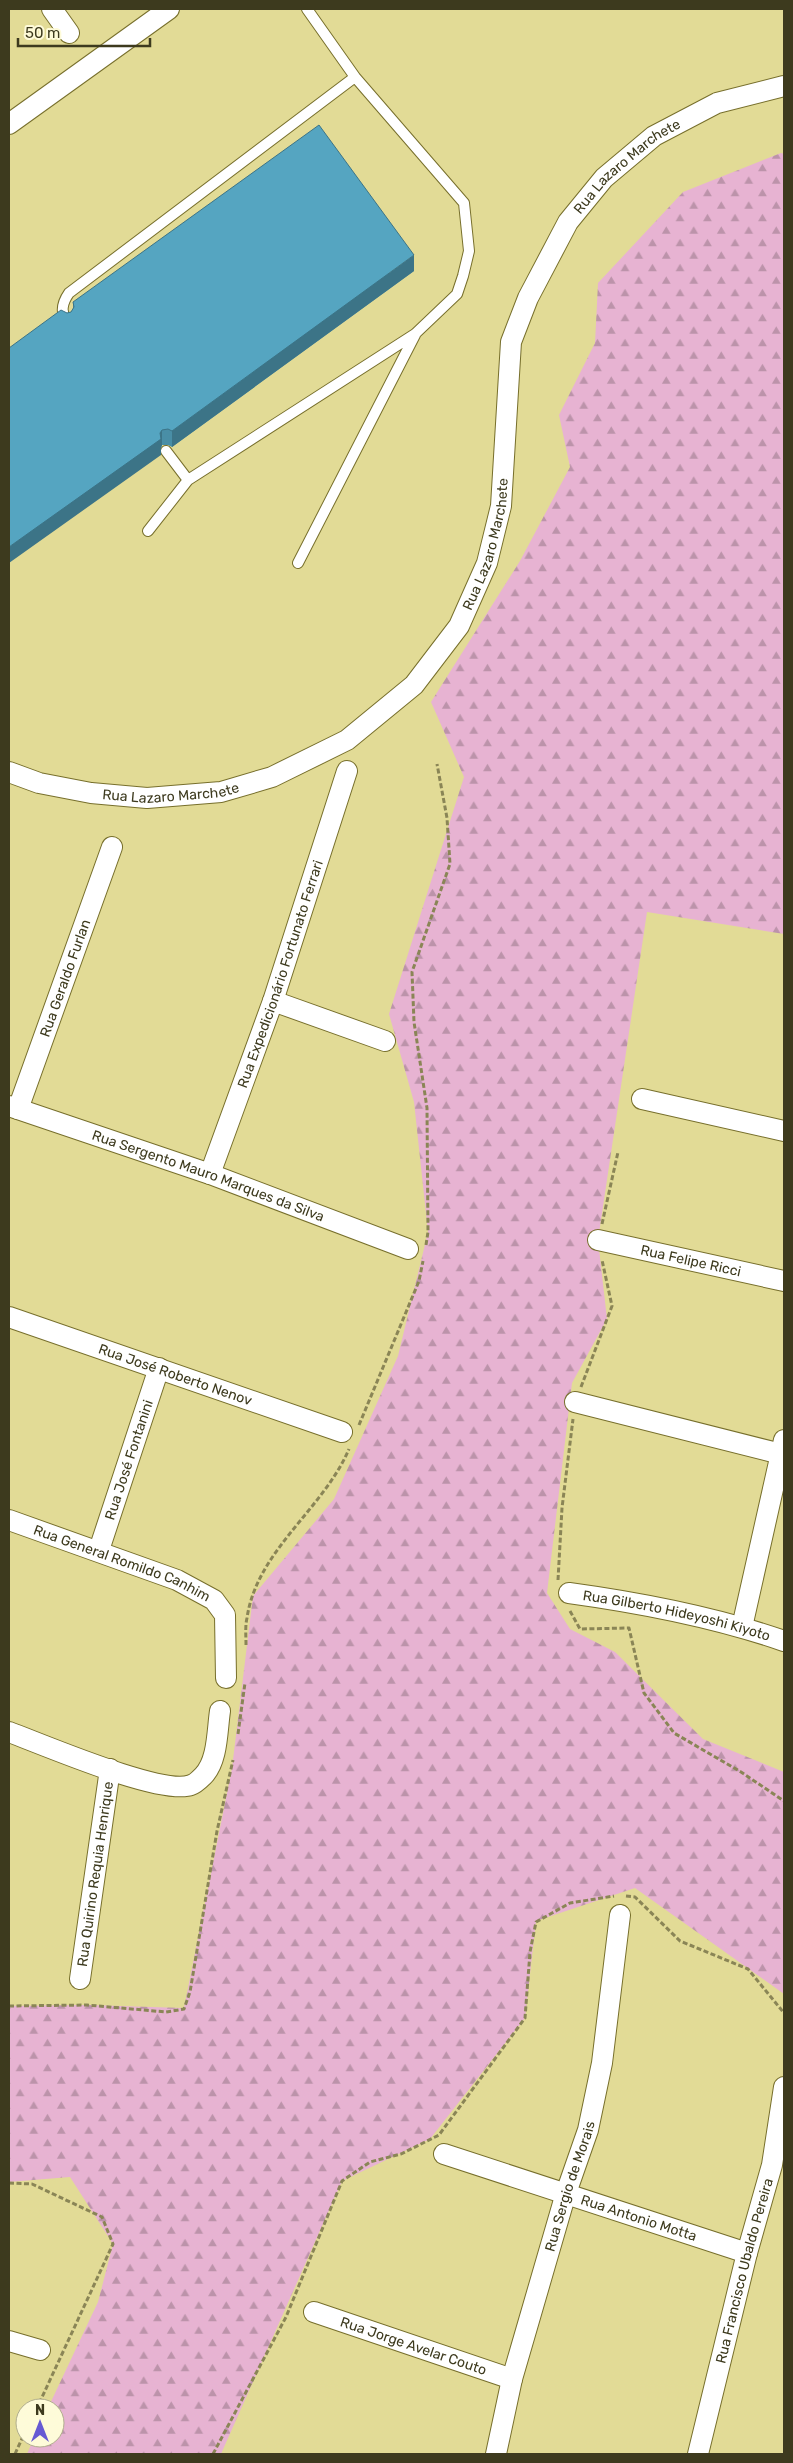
<svg xmlns="http://www.w3.org/2000/svg" width="793" height="2463" viewBox="0 0 793 2463" font-family="Rubik,sans-serif">
  <style>
    .forest { fill: url(#forest-firs) }
    .lines { fill: none; stroke-linecap: round; stroke-linejoin: round }
    .lane-casing { stroke: #776f2c; stroke-width: 12 }
    .street-casing { stroke: #776f2c; stroke-width: 22 }
    .path { stroke: #8a8556; stroke-width: 3; stroke-dasharray: 5 2.5; stroke-linecap: butt }
    .lane { stroke: #fff; stroke-width: 10 }
    .street { stroke: #fff; stroke-width: 20 }
    .wall { fill: #498ea6 }
    .shaded-wall { fill: #3c7487 }
    .building { fill: #55a5c1; stroke: #3c7487 }
    .labels { text-anchor: middle; stroke-width: 4; stroke-linejoin: round; paint-order: stroke }
    .street-label { font-size: 14px; fill: #3d3a1e; stroke: #fefbd9 }
  </style>
  <defs>
    <pattern id="forest-firs" width="22" height="20" patternUnits="userSpaceOnUse" patternTransform="scale(1.25)"><rect width="22" height="20" fill="#e7b3d2"/><path d="M5 1l3.5 6h-7zM16 11l3.5 6h-7z" fill="#bc93aa"/></pattern>
  </defs>
  <rect width="100%" height="100%" fill="#e2db96"/>
  <path class="forest" d="M781 153 784 154V934L647 912 598 1240 607 1319 572 1383 547 1593 570 1629 615 1652 703 1739 784 1772V1994L635 1888 536 1921 525 2018 430 2139 342 2181 221 2454H27L34 2438H55V2408H48L98 2302 113 2244 70 2177 9 2182V2006L87 2005 184 2008 232 1768 253 1596 334 1499 398 1356 428 1232 414 1102 389 1014 464 777 431 702 520 561 570 467 559 415 595 343 598 283 683 192Z"/>
  <g class="lines">
    <defs>
      <path id="lane" d="M67 322C60 312 62 303 69 293L355 77
        M166 451 188 480
        M148 531 188 480 415 334 457 294 463 276 469 251 464 203 355 77 307 9
        M298 563 415 335"/>
      <g id="street">
        <path d="M52 9 69 33"/>
        <path d="M9 124 169 9"/>
        <path id="s1" d="M9 772 39 783 91 793 147 798 221 792 272 777 347 740 414 685 459 626 487 563 501 506 511 342 528 298 568 222 604 178 654 136 717 103 784 86"/>
        <path d="M273 1001 385 1041"/>
        <path d="M642 1099 784 1131"/>
        <path id="s2" d="M9 1106 210 1174 408 1249"/>
        <path id="s3" d="M18 1109 112 847"/>
        <path id="s4" d="M210 1174 273 1001 347 771"/>
        <path id="s5" d="M598 1240 784 1281"/>
        <path id="s6" d="M9 1317 342 1432"/>
        <path d="M575 1402 781 1454"/>
        <path id="s7" d="M9 1520 177 1580 214 1600 225 1615 226 1678"/>
        <path id="s8" d="M99 1550 159 1368"/>
        <path id="s9" d="M569 1593C642 1603 715 1617 784 1641"/>
        <path d="M742 1627 784 1440"/>
        <path d="M9 1732C42 1744 162 1796 191 1785 195 1784 200 1779 203 1776 218 1761 217 1731 220 1711"/>
        <path id="s10" d="M80 1979 110 1769"/>
        <path id="s11" d="M444 2154 747 2253"/>
        <path id="s12" d="M314 2312 512 2379"/>
        <path d="M9 2341 40 2350"/>
        <path id="s13" d="M496 2454 512 2379 566 2193 588 2130 602 2063 620 1915"/>
        <path id="s14" d="M698 2454 747 2253 772 2165 784 2087"/>
      </g>
    </defs>
    <use href="#lane" class="lane-casing"/>
    <use href="#street" class="street-casing"/>
    <path class="path" d="M602 1224 618 1152
      M426 1245 428 1232 427 1108 414 1022 412 972 450 864 447 818 437 764
      M581 1387 612 1306 602 1260
      M359 1425 419 1281 423 1261
      M558 1580 562 1508 573 1419
      M570 1611 580 1629 629 1628 644 1693 674 1733 741 1772 784 1801
      M246 1645C246 1636 245 1626 247 1618 257 1550 323 1510 349 1449
      M238 1734 245 1683
      M626 1896 635 1897 680 1941 748 1969 784 2013
      M9 2006 87 2005 166 2012 184 2009 190 1992 217 1831 233 1760
      M9 2183 32 2184 102 2217 113 2244 37 2408
      M15 2454 25 2432
      M213 2454 286 2317 342 2181 370 2162 401 2154 439 2135 525 2018 530 1952 536 1922 570 1903 614 1896"/>
    <use href="#lane" class="lane"/>
    <use href="#street" class="street"/>
  </g>
  <path class="wall" d="M414 271 172 447 168 445H162L161 448V455L67 313 71 312 73 309V302Z"/>
  <path class="shaded-wall" d="M414 255V271L172 447V431Z
    M162 430V445L161 448V455L9 563V547L160 433Z"/>
  <path class="building" d="M319 125 414 255 172 431 168 429 162 430 160 433 161 439 9 547V348L61 310 67 313 71 312 74 307 73 302Z"/>
  <g class="labels">
    <g class="street-label">
      <text dy="5" stroke="none"><textPath href="#s1" startOffset="1020">Rua Lazaro Marchete</textPath></text>
      <text dy="5" stroke="none"><textPath href="#s1" startOffset="600">Rua Lazaro Marchete</textPath></text>
      <text dy="5" stroke="none"><textPath href="#s1" startOffset="165">Rua Lazaro Marchete</textPath></text>
      <text dy="5" stroke="none"><textPath href="#s4" startOffset="212">Rua Expedicionário Fortunato Ferrari</textPath></text>
      <text dy="5" stroke="none"><textPath href="#s3" startOffset="139">Rua Geraldo Furlan</textPath></text>
      <text dy="5" stroke="none"><textPath href="#s2" startOffset="211">Rua Sergento Mauro Marques da Silva</textPath></text>
      <text dy="5" stroke="none"><textPath href="#s5" startOffset="95">Rua Felipe Ricci</textPath></text>
      <text dy="5" stroke="none"><textPath href="#s6" startOffset="176">Rua José Roberto Nenov</textPath></text>
      <text dy="5" stroke="none"><textPath href="#s8" startOffset="95">Rua José Fontanini</textPath></text>
      <text dy="5" stroke="none"><textPath href="#s7" startOffset="121">Rua General Romildo Canhim</textPath></text>
      <text dy="5" stroke="none"><textPath href="#s9" startOffset="110">Rua Gilberto Hideyoshi Kiyoto</textPath></text>
      <text dy="5" stroke="none"><textPath href="#s10" startOffset="106">Rua Quirino Requia Henrique</textPath></text>
      <text dy="5" stroke="none"><textPath href="#s13" startOffset="278">Rua Sergio de Morais</textPath></text>
      <text dy="5" stroke="none"><textPath href="#s11" startOffset="205">Rua Antonio Motta</textPath></text>
      <text dy="5" stroke="none"><textPath href="#s14" startOffset="189">Rua Francisco Ubaldo Pereira</textPath></text>
      <text dy="5" stroke="none"><textPath href="#s12" startOffset="105">Rua Jorge Avelar Couto</textPath></text>
    </g>
  </g>
  <rect width="793" height="2463" fill="none" stroke="#3d3a1e" stroke-width="20"/>
  <g transform="translate(40 2423)"><circle r="24" fill="#fefbd9" stroke="#b1ae8e"/>
  <path d="M0-4L9 19L0 12L-9 19Z" fill="#665ad3"/>
  <text y="-8" font-size="14" font-weight="bold" text-anchor="middle" fill="#3d3a1e">N</text>
  </g>
  <path d="M18 38v8h132v-8" fill="none" stroke="#3d3a1e" stroke-width="2.5"/>
  <text x="25" y="38" font-size="15" fill="#3d3a1e" stroke="#fefbd9" stroke-width="4" paint-order="stroke">50 m</text>
</svg>
